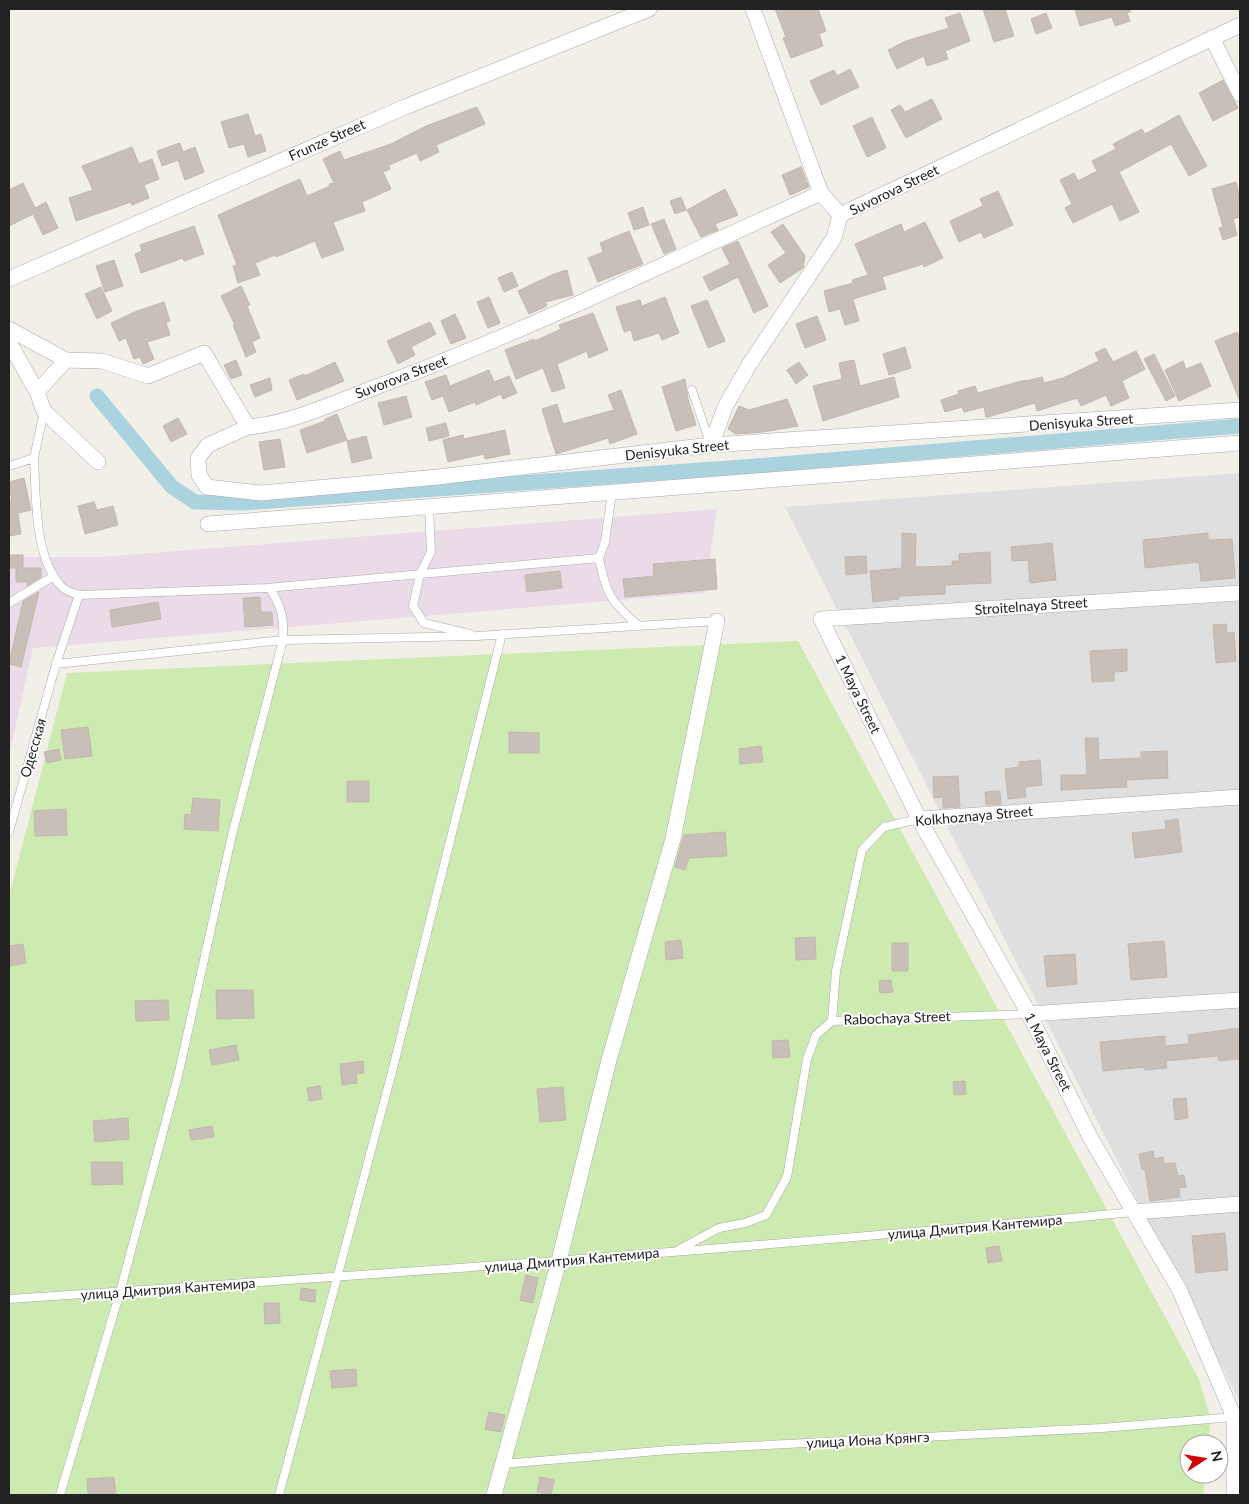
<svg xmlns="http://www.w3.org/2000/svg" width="1249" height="1504" viewBox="0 0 1249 1504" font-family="Lato,sans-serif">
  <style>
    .residential { fill: #e0dfdf }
    .industrial { fill: #ebdbe8 }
    .grass { fill: #cdebb0 }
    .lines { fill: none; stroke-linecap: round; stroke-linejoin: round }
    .canal { stroke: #aad3df; stroke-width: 15 }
    .building { fill: #c7bfb8; stroke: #c4b6ab }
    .service-casing { stroke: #a9a9a9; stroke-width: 9 }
    .minor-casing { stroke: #a9a9a9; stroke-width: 16 }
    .service { stroke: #fff; stroke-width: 8 }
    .minor { stroke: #fff; stroke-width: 15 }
    .labels { text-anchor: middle; stroke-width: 4; stroke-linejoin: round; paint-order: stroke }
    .street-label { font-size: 14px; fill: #222; stroke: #fff }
  </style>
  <rect width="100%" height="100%" fill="#f2efe9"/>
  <path class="residential" d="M1240 473V1402L785 507Z"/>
  <path class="industrial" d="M717 509 705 593 33 648 9 756V557H100Z"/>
  <path class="grass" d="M798 641 1199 1379 1211 1420 1208 1444H1189V1474H1205L1203 1495H9V896L67 673Z"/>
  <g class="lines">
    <path class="canal" d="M97 396 172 487 195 502 242 503 743 467 1240 426"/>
  </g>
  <path class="building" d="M775 9H818L826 31 819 34 823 46 791 58 783 38 786 37Z
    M983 9H1005L1014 36 994 42Z
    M1075 9H1130V12L1127 13 1130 21 1115 26 1112 17 1080 26Z
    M960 13 970 41 945 51 948 59 927 66 924 56 897 69 888 50 906 41 949 28 945 18Z
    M1046 13 1052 28 1036 34 1031 19Z
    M850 69 859 87 821 105 810 81 834 70 837 76Z
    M1223 80 1238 108 1213 121 1199 93Z
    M932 99 942 119 906 138 891 110 900 105 905 112Z
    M477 107 485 124 436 145 439 152 420 161 417 153 389 165 390 169 383 172 391 189 362 202 365 211 333 222 344 250 322 258 315 241 276 257 275 255 255 263 260 275 238 283 233 266 237 265 218 215 300 179 307 196 330 186 329 184 334 183 323 159 340 151 344 160 391 144 426 126Z
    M248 114 255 136 261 134 266 151 248 157 244 144 229 148 221 122Z
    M1179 115 1207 166 1189 176 1171 144 1119 172 1139 212 1120 221 1112 204 1073 223 1065 208 1072 204 1060 180 1074 173 1078 181 1097 171 1092 161 1116 149 1113 144 1142 129 1145 134Z
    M872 117 886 148 867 157 853 126Z
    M180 143 183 152 195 147 204 172 185 180 178 160 162 166 157 151Z
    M132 147 139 164 152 159 159 179 144 185 149 198 132 205 131 202 76 221 69 198 93 190 82 166Z
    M801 167 809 187 790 195 782 175Z
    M1236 182 1240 198V217L1233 219 1237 235 1223 240 1219 228 1223 227 1212 189Z
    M23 183 35 208 46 202 58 228 43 235 33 214 9 226V190Z
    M725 189 738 215 715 224 718 230 701 237 687 210Z
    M998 191 1013 225 984 238 981 232 959 242 950 221 983 206 980 199Z
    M681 197 686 210 675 214 670 201Z
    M643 207 649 225 634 230 628 213Z
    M664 219 676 249 664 254 651 224Z
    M925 222 943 258 924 267 923 264 882 277 886 289 853 299 859 321 845 325 840 309 829 312 824 291 853 283 852 280 868 275 855 244 901 224 904 232Z
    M783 224 805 256 803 268 780 283 768 265 786 253 771 232Z
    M194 226 204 254 184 261 183 258 141 273 135 254 142 251 140 245Z
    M629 231 643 264 598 282 588 258 603 252 600 243Z
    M738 241 768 306 754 313 738 277 710 291 703 277 730 264 722 248Z
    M114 260 123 286 105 292 96 266Z
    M567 270 573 295 545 302 547 306 529 314 518 291 554 274Z
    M512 272 518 286 504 292 498 278Z
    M241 286 250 305 247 306 260 338 252 342 256 352 246 357 233 325H235L221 296Z
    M101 287 112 311 97 319 85 294Z
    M489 297 500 323 488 328 477 302Z
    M665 297 679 333 662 340 659 333 634 341 631 330 624 332 616 307 640 300 642 306Z
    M707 300 725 341 708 348 691 306Z
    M164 302 170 321 166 322 170 335 147 342 154 359 143 364 140 357 134 359 126 338 119 341 111 323 137 311Z
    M593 313 608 350 589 358 587 351 557 364 565 388 552 392 543 368 516 379 505 350 534 339 535 341 561 329 559 325Z
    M455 314 466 338 451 344 441 321Z
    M817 316 826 340 805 348 796 324Z
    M430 322 436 334 411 347 415 355 398 364 387 341Z
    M1237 332 1240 339V401L1215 341Z
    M905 347 911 368 889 375 883 354Z
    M1105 348 1113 362 1136 351 1145 369 1122 381 1129 398 1111 406 1106 395 1081 406 1077 398 1037 411 1035 403 988 417H986L984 407 964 412 962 407 945 412 941 400 959 394 958 391 975 386 978 393 1025 380 1026 381 1042 377 1044 383 1063 378 1099 361 1095 353Z
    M1154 354 1175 396 1166 401 1144 359Z
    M236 360 242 375 231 379 224 365Z
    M854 360 860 386 894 377 899 397 823 421 813 386 842 379 839 363Z
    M1183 361 1186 369 1201 363 1211 386 1179 401 1165 370Z
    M335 362 344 381 297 400 289 380 304 374 305 376Z
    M799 362 808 375 796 384 787 370Z
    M489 370 494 382 509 376 517 393 503 399 501 394 476 405 475 402 449 412 443 396 432 400 425 382 446 375 450 386Z
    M270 378 272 390 255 397 250 385Z
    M685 379 688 399 696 425 676 431 662 387Z
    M621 390 637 434 610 444 608 438 556 454 542 409 557 404 563 424 614 410 608 395Z
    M406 396 412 417 384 425 378 403Z
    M787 399 798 426 763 432 736 434 728 429 739 406 749 410Z
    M337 414 347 440 307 453 300 430 325 421V419Z
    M178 418 187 434 171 442 163 426Z
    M446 423 449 436 429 441 426 428Z
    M505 430 510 454 485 459 484 454 448 462 443 440 463 435 464 439Z
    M366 436 372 458 352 463 347 441Z
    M280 439 285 467 264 470 259 442Z
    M24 478 31 510 18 513 21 534 9 536V500H12L11 494H9V482Z
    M94 502 97 510 113 506 118 525 85 534 78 506Z
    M902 533 916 534 915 567 952 566V561H959V554L990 552 991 583 945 585V594L899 596V599L873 602 870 571 902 568Z
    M1208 533V540L1232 539 1235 578 1201 581 1199 562 1145 568 1143 540Z
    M1052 543 1056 580 1030 583 1028 560 1012 561 1011 547Z
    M9 555H23V568H41V577L27 586 28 582H16V568H9Z
    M866 556 867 573 846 575 845 557Z
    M715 559 717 589 625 597 623 579 654 576 653 564Z
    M560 571 562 588 527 592 525 575Z
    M39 592 21 667 9 664 23 601Z
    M260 597 261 612H272L273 625 245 627 243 598Z
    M158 602 161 619 112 627 110 610Z
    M1226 624 1227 633 1234 632 1236 661 1216 663 1213 625Z
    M1127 649V671L1114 672V681L1092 682 1090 651Z
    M88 727 92 756 65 759 61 730Z
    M509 732 539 733V753H509Z
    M1085 738H1098L1099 760 1141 758V752L1167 751 1168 778 1126 780 1127 787 1061 790V775H1087Z
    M761 746 763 762 740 764 739 749Z
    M59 749 61 760 47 763 44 752Z
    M1040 760 1042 785 1025 787 1026 797 1008 799 1005 769 1019 767V762Z
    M958 776 960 807 943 808V797L934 798 933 777Z
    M347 781H369V802H347Z
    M1000 791 1001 804 986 805 985 792Z
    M193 798 220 800 218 831 184 829 185 814 191 815Z
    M66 809 67 835 35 836 34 811Z
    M1178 819 1182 852 1135 858 1132 833 1166 829 1165 821Z
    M725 832 727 856 689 858 685 870 675 867 684 835Z
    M815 937 816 959 796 960 795 938Z
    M681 940 683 958 666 960 665 942Z
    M1164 941 1167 977 1131 980 1128 944Z
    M892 943H908V971H892Z
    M23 944 26 963 9 966V946Z
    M1075 954 1077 984 1047 987 1044 956Z
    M891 980 893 992 880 993 879 981Z
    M216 990H253L254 1018 217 1019Z
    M168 1000 169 1020 136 1021 135 1001Z
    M1240 1028V1059L1219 1061 1218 1056 1166 1061 1167 1068 1145 1070V1067L1103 1071 1100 1042 1165 1036V1046L1189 1044 1188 1035Z
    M788 1040 790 1057 773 1058 772 1041Z
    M236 1045 239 1060 212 1065 209 1050Z
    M363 1061 364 1073 356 1074 357 1083 342 1085 340 1064Z
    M965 1081 966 1094 954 1095 953 1082Z
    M320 1086 322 1099 309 1101 307 1088Z
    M563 1087 566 1120 540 1122 537 1089Z
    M1186 1098 1188 1118 1175 1120 1173 1099Z
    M128 1118 129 1139 95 1142 93 1121Z
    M212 1126 214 1137 191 1140 189 1130Z
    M1153 1151 1154 1159 1163 1157 1164 1164 1175 1163 1178 1176 1184 1175 1186 1187 1179 1188 1180 1197 1150 1201 1145 1169 1142 1170 1139 1154Z
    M91 1162H122L123 1184 92 1185Z
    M1225 1233 1228 1270 1196 1273 1192 1236Z
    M999 1246 1002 1261 988 1263 986 1248Z
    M526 1275 538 1278 533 1303 520 1300Z
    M301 1288 316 1290 315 1302 300 1300Z
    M264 1303H279L280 1323 265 1324Z
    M356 1369 357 1386 332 1388 330 1371Z
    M489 1412 505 1415 501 1432 485 1429Z
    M114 1477 116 1495H88L87 1479Z
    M540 1477 554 1480 551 1495 537 1492Z"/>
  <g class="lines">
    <defs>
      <path id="service" d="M692 390 710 443
        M34 458C36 495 34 559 62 587 66 591 73 593 79 595L267 588 599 558 605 542 612 492
        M9 466 34 458 44 411
        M429 506 431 552 420 574 413 606 424 623 470 634
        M599 558C606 594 611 602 639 626
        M9 603 54 576
        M56 664 283 640 477 636 717 621
        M9 832 56 664 79 595
        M832 1021 836 971 862 850 884 827 919 819
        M680 1249 719 1228 745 1223 766 1215 787 1177 807 1059 816 1035 832 1021 1029 1014
        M9 1299C384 1274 760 1248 1134 1212
        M502 1464 669 1450 1102 1428 1234 1417
        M60 1495 120 1292 178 1076 232 835 283 640C284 616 282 609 270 588
        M279 1495 392 1072 502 634"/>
      <path id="minor" d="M753 9 821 193 840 215
        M1212 38 1240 94
        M9 279 405 107 649 9
        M9 329 66 360 102 361 148 376 204 353 248 427C295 423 347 397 392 381 538 326 678 257 821 193
        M9 342 37 392 44 411 98 462
        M37 392 66 360
        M248 427 208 445 198 458 199 475 207 487 261 493 438 477 711 445 1240 410
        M711 445 726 405 749 365 834 238 840 215 1240 25
        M208 524 1240 443
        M919 819 1240 797
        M1029 1014 1240 1000
        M1134 1212 1240 1204
        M494 1495 559 1261 609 1060 673 839 717 621
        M1234 1495V1417L1179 1289 1090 1137 1029 1014 919 819 821 619 1240 593"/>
    </defs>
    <use href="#service" class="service-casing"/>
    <use href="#minor" class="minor-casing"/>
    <use href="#service" class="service"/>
    <use href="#minor" class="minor"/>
  </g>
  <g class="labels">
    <g class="street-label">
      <text transform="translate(327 140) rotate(-24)" y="5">Frunze Street</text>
      <text transform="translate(894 190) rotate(-26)" y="5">Suvorova Street</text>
      <text transform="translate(401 377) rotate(-21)" y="5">Suvorova Street</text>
      <text transform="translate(1081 422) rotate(-4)" y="5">Denisyuka Street</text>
      <text transform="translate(677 450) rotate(-6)" y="5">Denisyuka Street</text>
      <text transform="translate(1031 606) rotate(-4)" y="5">Stroitelnaya Street</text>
      <text transform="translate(858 694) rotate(64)" y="5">1 Maya Street</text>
      <text transform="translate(33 748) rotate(-74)" y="5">Одесская</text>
      <text transform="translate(974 816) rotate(-5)" y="5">Kolkhoznaya Street</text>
      <text transform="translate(897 1018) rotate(-2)" y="5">Rabochaya Street</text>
      <text transform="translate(1048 1052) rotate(63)" y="5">1 Maya Street</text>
      <text transform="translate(975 1227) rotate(-5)" y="5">улица Дмитрия Кантемира</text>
      <text transform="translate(572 1260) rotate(-5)" y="5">улица Дмитрия Кантемира</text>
      <text transform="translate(168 1289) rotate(-4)" y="5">улица Дмитрия Кантемира</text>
      <text transform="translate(868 1440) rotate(-3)" y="5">улица Иона Крянгэ</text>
    </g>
  </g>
  <rect width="1249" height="1504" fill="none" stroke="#222222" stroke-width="20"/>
  <g transform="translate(1204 1459) rotate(78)"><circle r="24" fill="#ffffff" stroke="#a7a7a7"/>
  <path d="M0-4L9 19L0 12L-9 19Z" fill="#d40000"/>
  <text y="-8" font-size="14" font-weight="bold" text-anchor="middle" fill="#222222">N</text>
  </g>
</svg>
